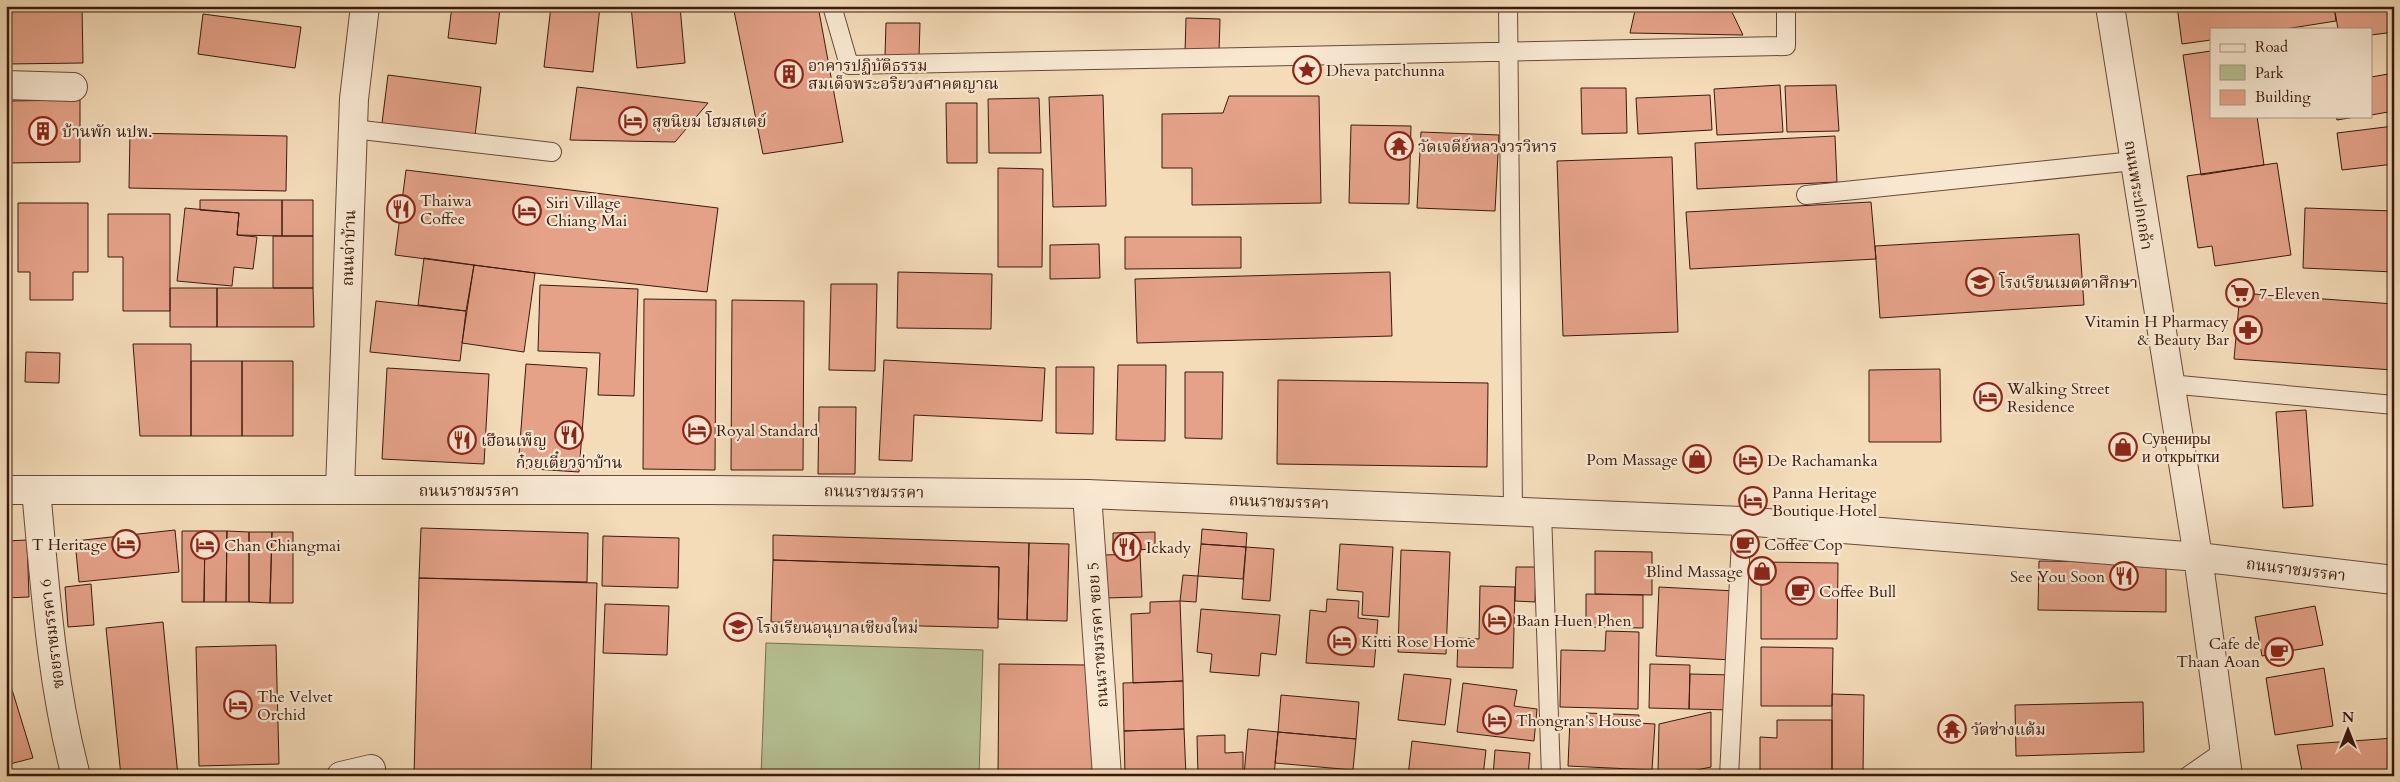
<svg xmlns="http://www.w3.org/2000/svg" width="2400" height="782" viewBox="0 0 2400 782" font-family="Cardo,'Noto Serif Thai',serif">
  <style>
    .green { fill: #b6c294; stroke: #786e51 }
    .building { fill: #e5a289; stroke: #3a1a0e }
    .lines { fill: none; stroke-linecap: round; stroke-linejoin: round }
    .service-casing { stroke: #684a39; stroke-width: 20 }
    .minor-casing { stroke: #684a39; stroke-width: 30 }
    .tertiary-casing { stroke: #684a39; stroke-width: 30 }
    .service { stroke: #f8e8d2; stroke-width: 18 }
    .minor { stroke: #f8e8d2; stroke-width: 28 }
    .tertiary { stroke: #f8e8d2; stroke-width: 28 }
    .labels { text-anchor: middle; stroke-width: 4.5; stroke-linejoin: round; paint-order: stroke }
    .poi-label { font-size: 16px; fill: #3a1a0e; stroke: #f8e8d2; text-anchor: start }
    .street-label { font-size: 16px; fill: #3a1a0e; stroke: #f8e8d2 }
  </style>
  <rect width="100%" height="100%" fill="#f4dcb9"/>
  <filter id="stains"><feTurbulence type="fractalNoise" baseFrequency=".004" numOctaves="4"/><feColorMatrix values="0 0 0 0 .2 0 0 0 0 .09 0 0 0 0 .02 0 0 0 .5 -.17"/></filter>
  <radialGradient id="worn" r=".72"><stop offset=".6" stop-color="#630" stop-opacity="0"/><stop offset="1" stop-color="#630" stop-opacity=".3"/></radialGradient>
  <path class="green" d="M766 643 983 650 979 776H761Z"/>
  <path class="building" d="M6 6H82L83 63 6 64Z
    M452 6 500 8 496 44 448 38Z
    M551 6H600L593 72 544 67Z
    M631 6H680L685 63 637 68Z
    M733 6H818L843 142 763 154Z
    M1636 6H1729L1743 35 1630 33Z
    M2177 6H2334L2336 21 2285 29H2211V40L2182 44Z
    M2334 6H2394V32L2371 35V29H2338Z
    M203 14 301 27 295 68 198 54Z
    M1186 18 1220 19 1219 52H1185Z
    M886 23H920L919 57 885 56Z
    M2211 51V116H2257L2264 165 2201 175 2183 55Z
    M2394 73V111L2371 115V77Z
    M388 75 481 87 475 136 382 123Z
    M1780 85 1783 132 1717 135 1714 89Z
    M1836 85 1839 131 1787 132 1785 86Z
    M577 87 708 103 675 142 570 140Z
    M1581 88H1626L1627 133 1582 134Z
    M1103 95 1106 206 1053 207 1049 97Z
    M1710 95 1712 130 1638 134 1636 98Z
    M1229 96H1319L1321 203 1192 205V168H1162V114L1223 113Z
    M1039 98 1041 153H989L988 99Z
    M80 100V162L6 163V101Z
    M946 103H977V163H947Z
    M2336 116H2361L2337 120Z
    M1351 125 1411 126 1409 204 1349 203Z
    M2394 126V164L2342 170 2337 133Z
    M1421 132 1499 135 1495 211 1417 208Z
    M130 133 287 136 286 191 129 188Z
    M1835 136 1837 182 1697 189 1695 143Z
    M1672 157 1678 332 1563 336 1557 161Z
    M2277 163 2291 255 2215 266 2212 246 2198 248 2187 176Z
    M998 168 1043 169 1042 267H998Z
    M406 170 718 208 707 292 535 273 395 255Z
    M200 200H282V236L237 235 239 213 200 210Z
    M282 200H313V236H282Z
    M1871 202 1876 259 1690 269 1686 212Z
    M18 203H88V272H73V300H30V272H18Z
    M185 208 239 213 237 235 257 237 253 269 234 267 232 286 177 281Z
    M2305 208 2394 211V272L2303 268Z
    M108 214H170V311H123V257H108Z
    M6 232H9V272H6Z
    M2079 234 2084 305 1880 318 1875 246Z
    M273 236H313V288H273Z
    M1125 237H1241V268L1125 269Z
    M1099 244 1100 278 1050 279V245Z
    M424 258 474 265 466 311 418 305Z
    M474 265 535 273 524 352 462 343Z
    M6 272H9V298H6Z
    M898 272 992 274 991 329 897 328Z
    M1390 272 1392 336 1137 343 1135 279Z
    M831 284H877L875 371 829 370Z
    M540 285 638 289 634 396 598 395 600 353 538 351Z
    M170 288H217V327H170Z
    M217 288H313L314 327H217Z
    M2240 293 2394 304 2393 370 2234 359Z
    M644 299 716 300 715 470 643 469Z
    M732 300 804 301 803 470H731Z
    M376 301 466 311 460 361 370 352Z
    M133 344H191V436H140Z
    M26 352 60 353 59 383 25 382Z
    M884 360 1045 368 1042 421 914 415 912 461 879 460Z
    M191 361H242V436H191Z
    M242 361H293V436H242Z
    M526 364 587 368 579 472 518 468Z
    M1118 365H1166L1165 441 1116 440Z
    M1056 367H1094L1093 434 1056 433Z
    M387 368 489 374 484 464 382 459Z
    M1940 369 1941 442H1869V370Z
    M1185 372H1223L1222 439 1185 438Z
    M1278 380 1488 383 1487 467 1277 464Z
    M819 407H856L855 474H818Z
    M2306 410 2313 506 2283 508 2276 412Z
    M421 528 588 533 587 582 419 578Z
    M1202 529 1247 533 1246 547 1201 544Z
    M175 530 179 572 79 582 75 541Z
    M182 531H205L204 602H182Z
    M205 531H227L226 602H204Z
    M227 531 249 532V602H226Z
    M249 532H272L270 603 249 602Z
    M272 532H293V603H270Z
    M1155 532V549L1113 551V533Z
    M773 535 1029 543 1027 620 998 619 999 567 773 560Z
    M603 536 679 538 678 588 602 586Z
    M27 540 29 597 6 598V541Z
    M1029 543 1069 544 1067 621 1027 620Z
    M1201 544 1246 547 1243 579 1198 576Z
    M1340 544 1393 547 1389 617 1362 615 1363 592 1337 590Z
    M1246 547 1274 549 1270 601 1242 599Z
    M1401 550 1450 552 1446 654 1398 652Z
    M1595 551 1652 552V595L1595 594Z
    M1140 554 1142 597 1105 598 1104 555Z
    M773 560 999 567 998 628 771 622Z
    M2039 561 2166 563V612L2038 610Z
    M1761 562 1838 563 1837 639H1761Z
    M1516 567H1536L1535 602 1515 601Z
    M1183 575 1198 576 1196 602 1180 601Z
    M419 578 597 583 591 776H414Z
    M91 584 94 625 68 627 65 587Z
    M1480 586 1515 587 1513 668 1457 667 1458 638 1479 639Z
    M1659 587 1735 591 1732 660 1656 656Z
    M1586 594 1643 595V628L1586 627Z
    M1327 599 1359 601 1358 618 1378 620 1374 667 1306 663 1310 610 1326 612Z
    M1180 601 1183 681 1133 683 1131 614 1150 613V602Z
    M605 604 669 606 667 655 603 653Z
    M2315 606 2323 645 2262 656 2255 617Z
    M1201 609 1280 615 1276 655 1261 653 1259 676 1210 672 1212 654 1197 652Z
    M163 622 178 776H121L106 628Z
    M1606 631 1639 632 1638 709 1560 707 1561 650 1605 651Z
    M276 645 279 764 199 766 196 647Z
    M1761 647 1833 648 1832 706H1761Z
    M999 664 1088 665 1096 776H998Z
    M1650 664 1690 665 1689 709 1649 708Z
    M2324 668 2333 726 2275 735 2266 678Z
    M6 670 33 758 6 765Z
    M1404 674 1451 679 1445 725 1398 720Z
    M1690 674 1732 675 1731 710 1689 709Z
    M1183 681 1184 729 1124 731 1123 683Z
    M1463 683 1517 690 1514 706 1537 709 1534 741 1457 732Z
    M1832 694 1864 695 1863 776H1832Z
    M1281 695 1359 702 1356 739 1278 732Z
    M2143 702 2144 752 2016 756 2015 705Z
    M1711 712V767L1669 776H1658L1659 724Z
    M1586 713 1639 715 1638 723 1655 724 1652 770 1568 766 1570 719 1586 720Z
    M1777 720H1832V776H1760V737L1777 738Z
    M1184 729 1186 776H1125L1124 731Z
    M1248 729 1278 732 1274 776H1244Z
    M1278 732 1356 739 1353 770 1275 763Z
    M1225 735V753L1243 752V776H1198L1197 736Z
    M2394 738V776H2303L2297 745Z
    M1412 741 1486 750 1483 776H1408Z
    M1495 750 1530 753 1528 776H1493Z
    M1600 771 1651 774V776H1600Z"/>
  <g class="lines">
    <defs>
      <path id="service" d="M832 6 849 65 1786 46V6
        M1508 6 1513 510
        M353 129 552 152
        M1806 195 2134 161
        M2169 384 2394 405
        M1542 512 1551 776
        M1729 776 1742 521
        M2188 776 2224 751"/>
      <path id="minor" d="M6 85 73 87
        M36 490C45 586 51 682 76 776
        M340 490 354 99 365 6
        M1087 494 1107 776
        M341 776 371 769"/>
      <path id="tertiary" d="M2110 6 2198 557 2228 776
        M6 490H710L1087 494 1742 521 2198 557 2394 580"/>
    </defs>
    <use href="#service" class="service-casing"/>
    <use href="#minor" class="minor-casing"/>
    <use href="#tertiary" class="tertiary-casing"/>
    <use href="#service" class="service"/>
    <use href="#minor" class="minor"/>
    <use href="#tertiary" class="tertiary"/>
  </g>
  <defs>
    <symbol id="sight-ring" viewBox="-11 -11 22 22"><circle r="9.5" fill="#f8e8d2" stroke="#8f2418" stroke-width="1.5"/><path d="M0-6L1.8-2.2L6-1.7L2.9 1.2L3.7 5.4L0 3.3L-3.7 5.4L-2.9 1.2L-6-1.7L-1.8-2.2Z" fill="#8f2418"/></symbol>
    <symbol id="building-ring" viewBox="-11 -11 22 22"><circle r="9.5" fill="#f8e8d2" stroke="#8f2418" stroke-width="1.5"/><path d="M-4-6H4V6H1V3H-1V6H-4ZM-2.5-4.3h1.7v1.8h-1.7ZM.8-4.3h1.7v1.8H.8ZM-2.5-1h1.7V.8h-1.7ZM.8-1h1.7V.8H.8Z" fill="#8f2418"/></symbol>
    <symbol id="hotel-ring" viewBox="-11 -11 22 22"><circle r="9.5" fill="#f8e8d2" stroke="#8f2418" stroke-width="1.5"/><path d="M-6-4.5h1.5V1H6V5H4.5V3h-9V5H-6ZM-4 0a1.8 1.8 0 1 1 3.6 0ZM.5 0V-2.5h3Q6-2.5 6 0Z" fill="#8f2418"/></symbol>
    <symbol id="temple-ring" viewBox="-11 -11 22 22"><circle r="9.5" fill="#f8e8d2" stroke="#8f2418" stroke-width="1.5"/><path d="M0-6L5-2H3V0L6.5 2.5H4V6H1.5V3h-3V6H-4V2.5H-6.5L-3 0V-2H-5Z" fill="#8f2418"/></symbol>
    <symbol id="restaurant-ring" viewBox="-11 -11 22 22"><circle r="9.5" fill="#f8e8d2" stroke="#8f2418" stroke-width="1.5"/><path d="M-5-6h1v4h1v-4h1v4h1v-4h1v5L-1.5 .5V6h-2V.5L-5-1ZM5-6V6H3V1.5H1.5Q1.5-4 5-6Z" fill="#8f2418"/></symbol>
    <symbol id="school-ring" viewBox="-11 -11 22 22"><circle r="9.5" fill="#f8e8d2" stroke="#8f2418" stroke-width="1.5"/><path d="M0-5L7-2L0 1L-7-2ZM-4 1L0 2.5L4 1V4Q0 6-4 4Z" fill="#8f2418"/></symbol>
    <symbol id="supermarket-ring" viewBox="-11 -11 22 22"><circle r="9.5" fill="#f8e8d2" stroke="#8f2418" stroke-width="1.5"/><path d="M-6-5.5h2.5l.6 2H6L4.5 2H-2.5L-4.4-4H-6ZM-1.5 3.2a1.3 1.3 0 1 0 .1 0ZM3 3.2a1.3 1.3 0 1 0 .1 0Z" fill="#8f2418"/></symbol>
    <symbol id="pharmacy-ring" viewBox="-11 -11 22 22"><circle r="9.5" fill="#f8e8d2" stroke="#8f2418" stroke-width="1.5"/><path d="M-2-6h4v4h4v4h-4v4h-4v-4h-4v-4h4Z" fill="#8f2418"/></symbol>
    <symbol id="shop-ring" viewBox="-11 -11 22 22"><circle r="9.5" fill="#f8e8d2" stroke="#8f2418" stroke-width="1.5"/><path d="M-5-2.5h2.3a2.7 3.5 0 0 1 5.4 0H5L5.5 6h-11ZM-1.5-2.5h3a1.5 2.3 0 0 0-3 0Z" fill="#8f2418"/></symbol>
    <symbol id="cafe-ring" viewBox="-11 -11 22 22"><circle r="9.5" fill="#f8e8d2" stroke="#8f2418" stroke-width="1.5"/><path d="M-5.5-4.5H6V0H3Q3 3.5 0 3.5H-2.5Q-5.5 3.5-5.5 0ZM3-3.2v2h1.7v-2ZM-6 4.5H4V6H-6Z" fill="#8f2418"/></symbol>
  </defs>
  <g fill-rule="evenodd">
    <use href="#sight-ring" x="1291" y="54" width="32" height="32"/>
    <use href="#building-ring" x="773" y="58" width="32" height="32"/>
    <use href="#hotel-ring" x="617" y="105" width="32" height="32"/>
    <use href="#building-ring" x="27" y="115" width="32" height="32"/>
    <use href="#temple-ring" x="1383" y="130" width="32" height="32"/>
    <use href="#restaurant-ring" x="385" y="193" width="32" height="32"/>
    <use href="#hotel-ring" x="511" y="195" width="32" height="32"/>
    <use href="#school-ring" x="1964" y="266" width="32" height="32"/>
    <use href="#supermarket-ring" x="2224" y="277" width="32" height="32"/>
    <use href="#pharmacy-ring" x="2232" y="314" width="32" height="32"/>
    <use href="#hotel-ring" x="1972" y="381" width="32" height="32"/>
    <use href="#hotel-ring" x="681" y="414" width="32" height="32"/>
    <use href="#restaurant-ring" x="553" y="419" width="32" height="32"/>
    <use href="#restaurant-ring" x="446" y="424" width="32" height="32"/>
    <use href="#shop-ring" x="2107" y="431" width="32" height="32"/>
    <use href="#shop-ring" x="1681" y="443" width="32" height="32"/>
    <use href="#hotel-ring" x="1732" y="444" width="32" height="32"/>
    <use href="#hotel-ring" x="1737" y="485" width="32" height="32"/>
    <use href="#hotel-ring" x="110" y="528" width="32" height="32"/>
    <use href="#cafe-ring" x="1729" y="528" width="32" height="32"/>
    <use href="#hotel-ring" x="189" y="529" width="32" height="32"/>
    <use href="#restaurant-ring" x="1111" y="531" width="32" height="32"/>
    <use href="#shop-ring" x="1746" y="555" width="32" height="32"/>
    <use href="#restaurant-ring" x="2108" y="560" width="32" height="32"/>
    <use href="#cafe-ring" x="1784" y="575" width="32" height="32"/>
    <use href="#hotel-ring" x="1481" y="604" width="32" height="32"/>
    <use href="#school-ring" x="722" y="611" width="32" height="32"/>
    <use href="#hotel-ring" x="1326" y="625" width="32" height="32"/>
    <use href="#cafe-ring" x="2263" y="636" width="32" height="32"/>
    <use href="#hotel-ring" x="222" y="689" width="32" height="32"/>
    <use href="#hotel-ring" x="1481" y="704" width="32" height="32"/>
    <use href="#temple-ring" x="1936" y="713" width="32" height="32"/>
  </g>
  <g class="labels">
    <g class="poi-label">
      <text x="808" y="71">อาคารปฏิบัติธรรม<tspan x="808" dy="18">สมเด็จพระอริยวงศาคตญาณ</tspan></text>
      <text x="1326" y="76">Dheva patchunna</text>
      <text x="652" y="127">สุขนิยม โฮมสเตย์</text>
      <text x="62" y="137">บ้านพัก นปพ.</text>
      <text x="1418" y="152">วัดเจดีย์หลวงวรวิหาร</text>
      <text x="420" y="206">Thaiwa<tspan x="420" dy="18">Coffee</tspan></text>
      <text x="546" y="208">Siri Village<tspan x="546" dy="18">Chiang Mai</tspan></text>
      <text x="1999" y="288">โรงเรียนเมตตาศึกษา</text>
      <text x="2259" y="299">7-Eleven</text>
      <text x="2229" y="327" text-anchor="end">Vitamin H Pharmacy<tspan x="2229" dy="18">&amp; Beauty Bar</tspan></text>
      <text x="2007" y="394">Walking Street<tspan x="2007" dy="18">Residence</tspan></text>
      <text x="716" y="436">Royal Standard</text>
      <text x="2142" y="444">Сувениры<tspan x="2142" dy="18">и открытки</tspan></text>
      <text x="481" y="446">เฮือนเพ็ญ</text>
      <text x="1678" y="465" text-anchor="end">Pom Massage</text>
      <text x="1767" y="466">De Rachamanka</text>
      <text x="569" y="468" text-anchor="middle">ก๋วยเตี๋ยวจ่าบ้าน</text>
      <text x="1772" y="498">Panna Heritage<tspan x="1772" dy="18">Boutique Hotel</tspan></text>
      <text x="107" y="550" text-anchor="end">T Heritage</text>
      <text x="1764" y="550">Coffee Cop</text>
      <text x="224" y="551">Chan Chiangmai</text>
      <text x="1146" y="553">Ickady</text>
      <text x="1743" y="577" text-anchor="end">Blind Massage</text>
      <text x="2105" y="582" text-anchor="end">See You Soon</text>
      <text x="1819" y="597">Coffee Bull</text>
      <text x="1516" y="626">Baan Huen Phen</text>
      <text x="757" y="633">โรงเรียนอนุบาลเชียงใหม่</text>
      <text x="1361" y="647">Kitti Rose Home</text>
      <text x="2260" y="649" text-anchor="end">Cafe de<tspan x="2260" dy="18">Thaan Aoan</tspan></text>
      <text x="257" y="702">The Velvet<tspan x="257" dy="18">Orchid</tspan></text>
      <text x="1516" y="726">Thongran's House</text>
      <text x="1971" y="735">วัดช่างแต้ม</text>
    </g>
    <g class="street-label">
      <text transform="translate(2139 195) rotate(81)" y="6">ถนนพระปกเกล้า</text>
      <text transform="translate(348 248) rotate(-88)" y="6">ถนนจ่าบ้าน</text>
      <text x="469" y="496">ถนนราชมรรคา</text>
      <text transform="translate(874 491) rotate(1)" y="6">ถนนราชมรรคา</text>
      <text transform="translate(1279 501) rotate(2)" y="6">ถนนราชมรรคา</text>
      <text transform="translate(2296 569) rotate(7)" y="6">ถนนราชมรรคา</text>
      <text transform="translate(51 634) rotate(-97)" y="6">ซอยราชมรรคา 6</text>
      <text transform="translate(1097 635) rotate(-94)" y="6">ถนนราชมรรคา ซอย 5</text>
    </g>
  </g>
  <rect width="2400" height="782" fill="none" stroke="#f4dcb9" stroke-width="25"/>
  <rect x="8" y="8" width="2385" height="767" fill="none" stroke="#3a1a0e" stroke-width="2.5"/>
  <rect x="12" y="12" width="2375" height="757" fill="none" stroke="#3a1a0e"/>
  <rect x="2210" y="28" width="162" height="90" fill="#f8e8d2" stroke="#ac9684"/>
  <rect x="2220" y="44" width="25" height="8" fill="#f8e8d2" stroke="#ac9684"/>
  <text x="2255" y="52" font-size="15" fill="#3a1a0e">Road</text>
  <rect x="2220" y="65" width="25" height="15" fill="#b6c294" stroke="#ac9684"/>
  <text x="2255" y="78" font-size="15" fill="#3a1a0e">Park</text>
  <rect x="2220" y="90" width="25" height="15" fill="#e5a289" stroke="#ac9684"/>
  <text x="2255" y="102" font-size="15" fill="#3a1a0e">Building</text>
  <g transform="translate(2348 730)" stroke="#f8e8d2" stroke-width="4" paint-order="stroke">
  <path d="M0-4L9 19L0 12L-9 19Z" fill="#3a1a0e"/>
  <text y="-8" font-size="14" font-weight="bold" text-anchor="middle" fill="#3a1a0e">N</text>
  </g>
  <rect width="100%" height="100%" filter="url(#stains)"/>
  <rect width="100%" height="100%" fill="url(#worn)"/>
</svg>
